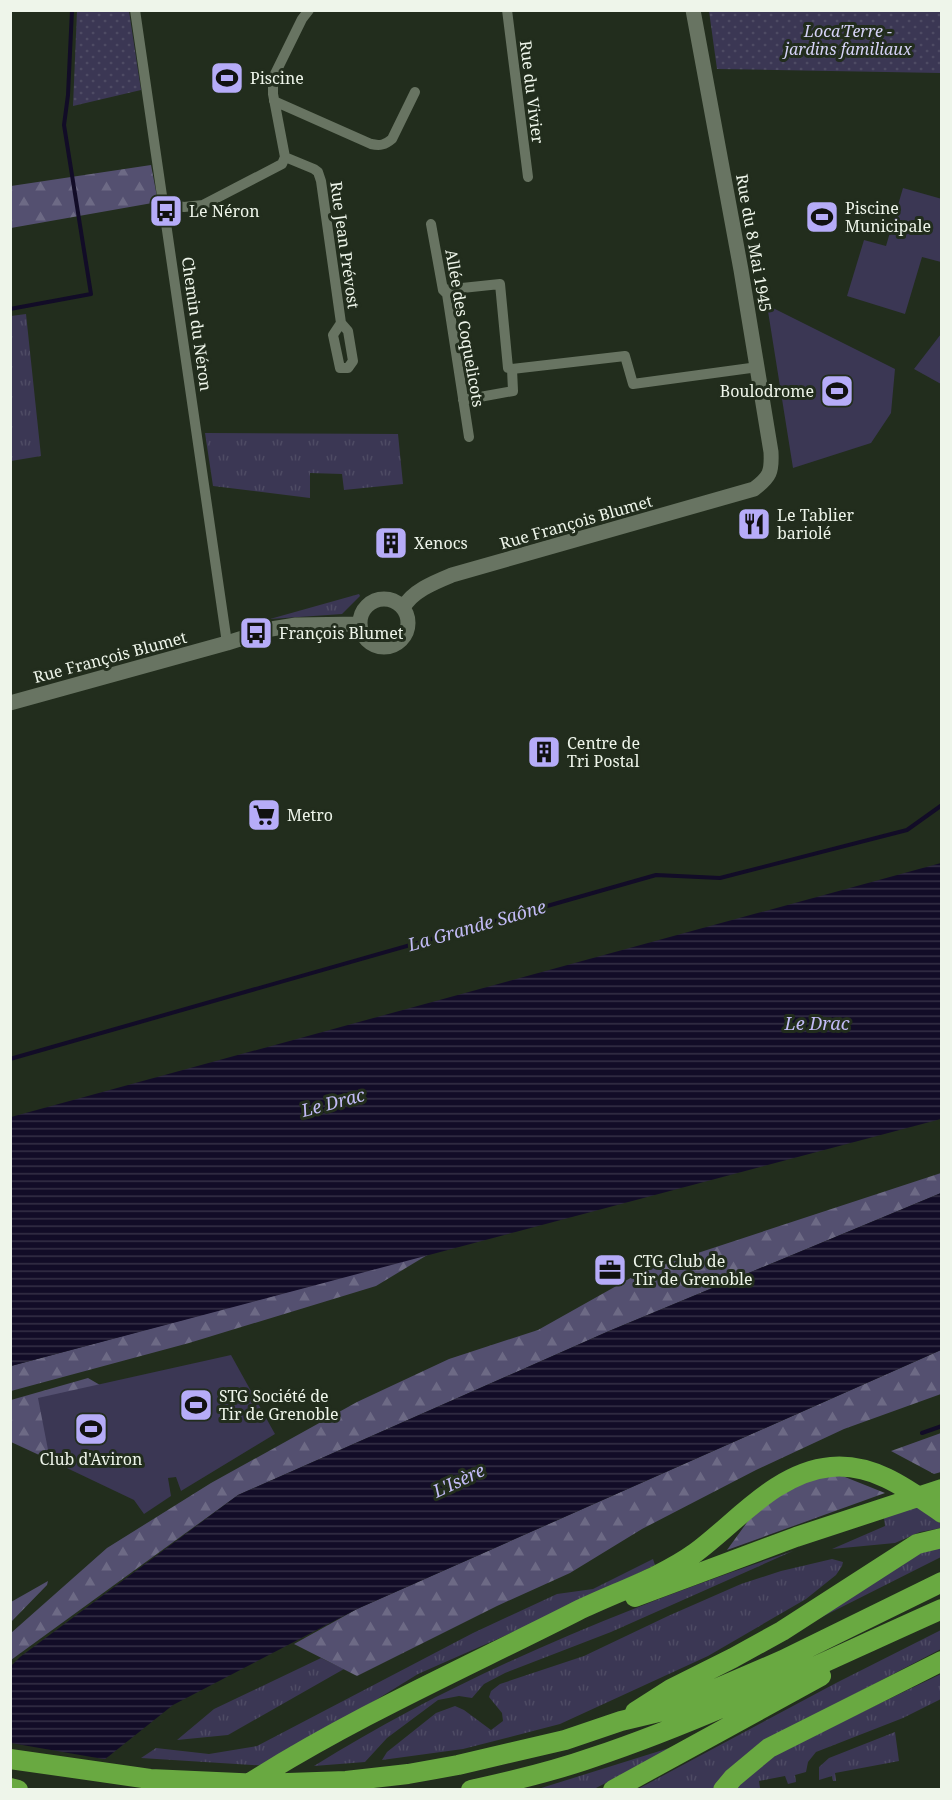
<svg xmlns="http://www.w3.org/2000/svg" width="952" height="1800" viewBox="0 0 952 1800" font-family="'Noto Serif',serif">
  <style>
    .grass { fill: url(#grass-tufts) }
    .forest { fill: url(#forest-firs) }
    .park { fill: #3b3754 }
    .garden { fill: url(#garden-dots) }
    .water { fill: url(#water-rules) }
    .pier { fill: #222d1d }
    .lines { fill: none; stroke-linecap: round; stroke-linejoin: round }
    .stream { stroke: #120c27; stroke-width: 4 }
    .street { stroke: #687462; stroke-width: 10 }
    .secondary { stroke: #687462; stroke-width: 15 }
    .highway { stroke: #69a941; stroke-width: 20 }
    .labels { text-anchor: middle; stroke-width: 6; stroke-linejoin: round; paint-order: stroke }
    .park-label { font-size: 16px; font-style: italic; fill: #d6d3f7; stroke: #222d1d }
    .poi-label { font-size: 16px; fill: #eef5ea; stroke: #222d1d; text-anchor: start }
    .street-label { font-size: 16px; fill: #eef5ea; stroke: #222d1d }
    .water-label { font-size: 18px; font-style: italic; fill: #c2bbf6; stroke: #222d1d }
  </style>
  <defs>
    <pattern id="grass-tufts" width="24" height="20" patternUnits="userSpaceOnUse" patternTransform="scale(1.5)"><rect width="24" height="20" fill="#3b3754"/><path d="M3 7l-1-3M5 7V3M7 7l1-3M15 17l-1-3M17 17v-4M19 17l1-3" fill="none" stroke="#4e4b64"/></pattern>
    <pattern id="forest-firs" width="22" height="20" patternUnits="userSpaceOnUse" patternTransform="scale(1.5)"><rect width="22" height="20" fill="#545070"/><path d="M5 1l3.5 6h-7zM16 11l3.5 6h-7z" fill="#6d6a85"/></pattern>
    <pattern id="garden-dots" width="8" height="8" patternUnits="userSpaceOnUse" patternTransform="scale(1.5)"><rect width="8" height="8" fill="#3b3754"/><path d="M2 2h.1M6 6h.1" fill="none" stroke="#4e4b64" stroke-width="1.8" stroke-linecap="round"/></pattern>
    <pattern id="water-rules" width="6" height="5" patternUnits="userSpaceOnUse" patternTransform="scale(1.5)"><rect width="6" height="5" fill="#120c27"/><path d="M0 2.5h6" fill="none" stroke="#353046"/></pattern>
  </defs>
  <rect width="100%" height="100%" fill="#222d1d"/>
  <path class="grass" d="M26 314 41 456 11 461V316Z
    M205 433 398 434 403 484 344 490 342 474 310 473V498L213 486Z
    M359 594 360 596 342 614 270 619Z
    M917 1506 941 1524V1528L920 1532 895 1543 832 1549 885 1526 884 1518Z
    M941 1543V1557L812 1622 901 1561Z
    M793 1551 611 1632 505 1673 484 1684 472 1698 459 1696 438 1700 387 1738 365 1762 314 1766C463 1673 627 1607 793 1551Z
    M653 1559 655 1565 561 1611 418 1674 269 1766 141 1758 156 1748 209 1754 257 1746 473 1633 557 1594 593 1589Z
    M832 1559 843 1562 842 1566 836 1575 806 1599 708 1656 560 1724 463 1749 382 1760 387 1752 436 1713 455 1706 464 1710 491 1730 503 1721 502 1713 489 1697 491 1691 500 1684 584 1656 668 1616 741 1584 781 1571Z
    M941 1630V1649L794 1726 724 1775 713 1789 636 1790 836 1683Z
    M321 1658 344 1669 228 1735 177 1740 214 1709Z
    M941 1674V1699L903 1718 816 1752 808 1762 806 1772 795 1775 796 1782 788 1784 785 1776 759 1781 760 1788 731 1790 762 1760Z
    M895 1732 899 1761 835 1773 836 1781H833L832 1776 819 1780V1767L829 1758Z
    M682 1744 594 1789H538Z"/>
  <path class="forest" d="M151 165 158 202 11 228V186Z
    M941 1173V1193L609 1331 238 1495 11 1660V1633L107 1548 211 1483 357 1402 449 1359 538 1330 643 1271Z
    M429 1254 376 1286 189 1343 11 1391V1366Z
    M941 1350V1394L844 1429 756 1470 642 1529 570 1573 497 1606 357 1676 294 1644 357 1609Z
    M88 1378 100 1385 50 1460 11 1442V1400Z
    M941 1433V1472L934 1474 891 1451Z
    M840 1475 885 1493 727 1550 756 1510 808 1479Z
    M48 1581 47 1585 11 1622V1602Z"/>
  <path class="park" d="M903 188 942 199 941 262 922 257 905 314 847 296 864 240 886 246Z
    M767 305 895 369 891 413 871 443 793 468Z
    M941 334V384L914 369Z
    M231 1355 275 1434 181 1491 176 1477 168 1478 171 1496 144 1514 134 1500 50 1460 38 1398Z"/>
  <path class="garden" d="M77 11H129L141 90 73 106Z
    M709 11H941V73L717 69Z"/>
  <path class="water" d="M941 863V1119L11 1366V1117Z
    M941 1193V1350L357 1609 173 1705 99 1764 11 1790V1666L20 1657 238 1495 609 1331Z"/>
  <path class="pier" d="M11 1743 109 1760 75 1790 10 1789Z"/>
  <g class="lines">
    <path class="stream" d="M10 309 91 294 64 125 68 95 72 10
      M10 1059 656 875 720 878 907 830 942 805
      M922 1433 942 1426"/>
    <path class="street" d="M135 10 227 643
      M507 10 528 177
      M274 101 371 144C380 146 385 145 392 139L415 92
      M285 157 314 169 318 172 321 181 341 323 333 335 340 368H348L353 361 348 331 341 323
      M164 204 184 207 203 205 282 164 285 157 273 94V78L302 19 309 10
      M431 224 443 290 447 294 469 437
      M443 290 500 284 508 368 512 369
      M463 400 513 391 512 369 625 356 633 384 758 367"/>
    <path class="secondary" d="M360 623a24 24 0 1 1 48 0a24 24 0 1 1-48 0Z
      M403 608C412 591 435 582 452 575L754 489C770 477 772 472 771 452L741 270 693 10
      M10 703 227 643 271 629 296 625 359 624"/>
    <path class="highway" d="M635 1597 796 1537 942 1489
      M635 1712 671 1689 733 1658 782 1631 917 1544 942 1538
      M10 1759 150 1779 259 1784 346 1781 408 1774 458 1765 565 1740 621 1721 667 1710 783 1660 942 1582
      M248 1784C353 1717 467 1667 577 1611 616 1592 660 1578 695 1553 737 1522 776 1472 831 1467 874 1463 909 1490 942 1513
      M10 1788 18 1790
      M471 1790C513 1781 554 1771 594 1757 713 1717 827 1660 942 1609
      M613 1790 821 1676
      M723 1790 733 1778 769 1748 942 1661"/>
  </g>
  <defs>
    <symbol id="stadium-square" viewBox="-11 -11 22 22"><rect x="-9" y="-9" width="18" height="18" rx="4" fill="#b6acf8" stroke="#222d1d"/><path d="M0-5a6.5 5 0 1 0 0 10a6.5 5 0 1 0 0-10ZM-3.5-1.8h7v3.6h-7Z" fill="#111"/></symbol>
    <symbol id="bus-square" viewBox="-11 -11 22 22"><rect x="-9" y="-9" width="18" height="18" rx="4" fill="#b6acf8" stroke="#222d1d"/><path d="M-5-6H5V4H4V6H2V4H-2V6H-4V4H-5ZM-3.5-4V0h7V-4ZM-3.5 1.2v1.5H-2V1.2ZM2 1.2v1.5H3.5V1.2Z" fill="#111"/></symbol>
    <symbol id="restaurant-square" viewBox="-11 -11 22 22"><rect x="-9" y="-9" width="18" height="18" rx="4" fill="#b6acf8" stroke="#222d1d"/><path d="M-5-6h1v4h1v-4h1v4h1v-4h1v5L-1.5 .5V6h-2V.5L-5-1ZM5-6V6H3V1.5H1.5Q1.5-4 5-6Z" fill="#111"/></symbol>
    <symbol id="building-square" viewBox="-11 -11 22 22"><rect x="-9" y="-9" width="18" height="18" rx="4" fill="#b6acf8" stroke="#222d1d"/><path d="M-4-6H4V6H1V3H-1V6H-4ZM-2.5-4.3h1.7v1.8h-1.7ZM.8-4.3h1.7v1.8H.8ZM-2.5-1h1.7V.8h-1.7ZM.8-1h1.7V.8H.8Z" fill="#111"/></symbol>
    <symbol id="supermarket-square" viewBox="-11 -11 22 22"><rect x="-9" y="-9" width="18" height="18" rx="4" fill="#b6acf8" stroke="#222d1d"/><path d="M-6-5.5h2.5l.6 2H6L4.5 2H-2.5L-4.4-4H-6ZM-1.5 3.2a1.3 1.3 0 1 0 .1 0ZM3 3.2a1.3 1.3 0 1 0 .1 0Z" fill="#111"/></symbol>
    <symbol id="office-square" viewBox="-11 -11 22 22"><rect x="-9" y="-9" width="18" height="18" rx="4" fill="#b6acf8" stroke="#222d1d"/><path d="M-6-3h4V-5.5h4V-3h4V5H-6ZM-1-4.5V-3h2v-1.5ZM-6 0V1H6V0Z" fill="#111"/></symbol>
  </defs>
  <g fill-rule="evenodd">
    <use href="#stadium-square" x="208" y="59" width="38" height="38"/>
    <use href="#bus-square" x="147" y="192" width="38" height="38"/>
    <use href="#stadium-square" x="803" y="198" width="38" height="38"/>
    <use href="#stadium-square" x="818" y="372" width="38" height="38"/>
    <use href="#restaurant-square" x="735" y="505" width="38" height="38"/>
    <use href="#building-square" x="372" y="524" width="38" height="38"/>
    <use href="#bus-square" x="237" y="614" width="38" height="38"/>
    <use href="#building-square" x="525" y="733" width="38" height="38"/>
    <use href="#supermarket-square" x="245" y="796" width="38" height="38"/>
    <use href="#office-square" x="591" y="1251" width="38" height="38"/>
    <use href="#stadium-square" x="177" y="1386" width="38" height="38"/>
    <use href="#stadium-square" x="72" y="1410" width="38" height="38"/>
  </g>
  <g class="labels">
    <g class="park-label">
      <text x="848" y="37">Loca'Terre -<tspan x="848" dy="18">jardins familiaux</tspan></text>
    </g>
    <g class="poi-label">
      <text x="250" y="84">Piscine</text>
      <text x="845" y="214">Piscine<tspan x="845" dy="18">Municipale</tspan></text>
      <text x="189" y="217">Le Néron</text>
      <text x="814" y="397" text-anchor="end">Boulodrome</text>
      <text x="777" y="521">Le Tablier<tspan x="777" dy="18">bariolé</tspan></text>
      <text x="414" y="549">Xenocs</text>
      <text x="279" y="639">François Blumet</text>
      <text x="567" y="749">Centre de<tspan x="567" dy="18">Tri Postal</tspan></text>
      <text x="287" y="821">Metro</text>
      <text x="633" y="1267">CTG Club de<tspan x="633" dy="18">Tir de Grenoble</tspan></text>
      <text x="219" y="1402">STG Société de<tspan x="219" dy="18">Tir de Grenoble</tspan></text>
      <text x="91" y="1465" text-anchor="middle">Club d'Aviron</text>
    </g>
    <g class="street-label">
      <text transform="translate(532 92) rotate(83)" y="6">Rue du Vivier</text>
      <text transform="translate(754 243) rotate(80)" y="6">Rue du 8 Mai 1945</text>
      <text transform="translate(345 245) rotate(82)" y="6">Rue Jean Prévost</text>
      <text transform="translate(197 324) rotate(82)" y="6">Chemin du Néron</text>
      <text transform="translate(465 328) rotate(80)" y="6">Allée des Coquelicots</text>
      <text transform="translate(576 522) rotate(-16)" y="6">Rue François Blumet</text>
      <text transform="translate(110 657) rotate(-15)" y="6">Rue François Blumet</text>
    </g>
    <g class="water-label">
      <text transform="translate(477 926) rotate(-16)" y="6">La Grande Saône</text>
      <text x="817" y="1030">Le Drac</text>
      <text transform="translate(333 1103) rotate(-15)" y="6">Le Drac</text>
      <text transform="translate(459 1481) rotate(-25)" y="6">L'Isère</text>
    </g>
  </g>
  <rect width="952" height="1800" fill="none" stroke="#eef5ea" stroke-width="24"/>
</svg>
